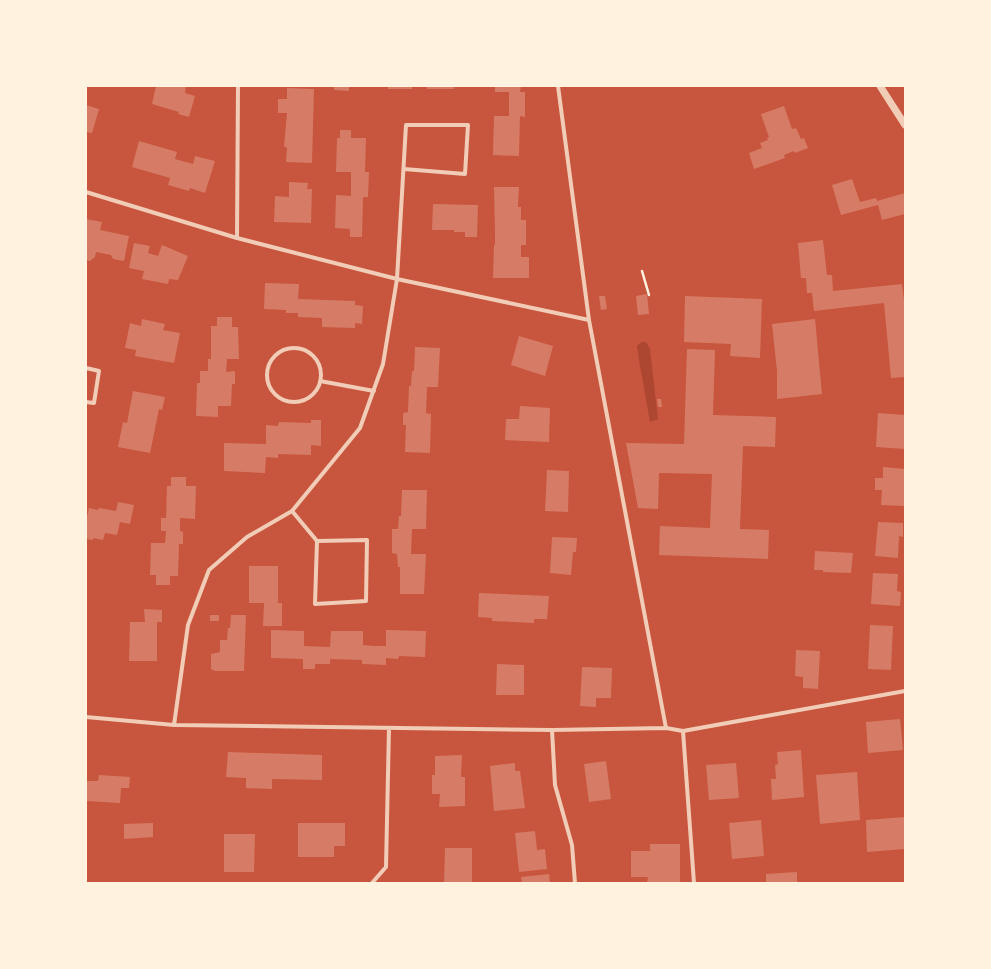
<svg xmlns="http://www.w3.org/2000/svg" width="991" height="969" viewBox="0 0 991 969" font-family="'DM Sans',sans-serif">
  <style>
    .green { fill: #ae4732 }
    .building { fill: #d67c66 }
    .lines { fill: none; stroke-linecap: round; stroke-linejoin: round }
    .path { stroke: #fff3e0; stroke-width: 2.5 }
    .minor { stroke: #f1ccb7; stroke-width: 4 }
    .tertiary { stroke: #f1ccb7; stroke-width: 7 }
  </style>
  <rect width="100%" height="100%" fill="#c8553d"/>
  <path class="green" d="M642 342H646L650 349 658 419 650 422 639 360 637 346 639 344Z"/>
  <path class="building" d="M156 86H186L185 93 195 96 189 117 178 114 179 112 152 104Z
    M334 86H349V91L334 90Z
    M388 86H412V89H388Z
    M427 86H454V89H427Z
    M495 86H521L520 92H525V117L520 116 519 156 493 155 494 116H509V92H495Z
    M287 88 314 89 312 163 286 162 287 148 284 146 287 113H278V99H287Z
    M86 105 99 109 92 133 86 132Z
    M784 106 792 129 796 128 801 139 804 138 808 148 795 153 794 151 784 155 785 158 754 169 749 153 762 148 760 143 768 140 767 138 769 137 761 114Z
    M340 130H351V138H366L365 172H369L368 197H363L362 237H350V229L335 228 336 195 351 196V172H336L337 138H340Z
    M139 141 177 152 175 159 193 164 195 156 215 161 205 193 190 188 189 191 168 185 170 178 132 167Z
    M852 179 860 202 876 198 877 201 905 193V214L882 220 878 205 841 215 832 185Z
    M289 182 308 183 307 189H312L311 223 274 222 275 196 289 197Z
    M494 187H519L518 207H521V220H526V245H521V257H529V278H493L494 245H495V233Z
    M433 204 478 205 477 237H465V232H454V230H432Z
    M86 219 102 222 100 230 129 236 124 261 113 259 111 255 96 252 95 257 90 261 86 260Z
    M823 240 827 275H832L833 291 902 284 904 300H905V377L891 378 884 303 814 311 812 293H807L806 278H801L798 243Z
    M134 243 150 246 148 253 158 256 162 245 188 256 178 280 169 279 168 284 142 279 144 271 129 268Z
    M265 283 299 284 298 299 355 301V305L363 306 362 324 355 323V328L322 327V318L298 317V313H286V310L264 309Z
    M647 294 649 314 638 315 636 296Z
    M599 296H605L607 309 601 310Z
    M685 296 762 299 760 358 730 356 731 344 684 342Z
    M217 317H232V327H238L239 359H227L226 372 235 371V384H232L231 406H218V417L196 416 197 383H200V371H208V359H211V326H217Z
    M142 319 165 324 163 330 180 333 174 363 135 356 136 350 125 348 130 323 141 326Z
    M815 319 822 394 777 399V371L772 324Z
    M519 336 553 346 545 376 511 365Z
    M415 347 440 348 438 387H427L426 413 431 414 430 453 405 452 406 425H403V413L408 412 409 386H411L412 371H414Z
    M687 349 715 350 713 415 776 417 775 447 743 446 740 529 769 530 768 559 659 555 660 526 710 528 712 474 659 473 658 509 638 508 626 443 684 444Z
    M133 391 165 397 162 410 159 409 150 453 118 447 123 422 127 423Z
    M657 399H661L662 407H658Z
    M520 406 550 408 549 442 505 440 506 419H519Z
    M878 413 905 415V449L876 447Z
    M311 420H321V446L311 445V455L278 454V458L266 457 265 473 224 471V443L266 444V425L278 426 279 422 311 423Z
    M883 467 905 469V506L881 505 882 490H875V478H883Z
    M547 470 569 471 568 512 545 511Z
    M171 477H186V486H196L195 519 180 518V531L183 532V544H179L178 576H170V585H156V575H150L151 543H165L166 531H161V518H166L167 486H171Z
    M402 490H427L426 529H412L411 554H426L424 594H400V567H398L397 554 392 553V529H398L399 516H401Z
    M118 502 134 505 130 524 120 522 117 535 105 533 103 540 93 538V540L86 539V521L89 508 98 510 99 508 116 511Z
    M878 522 903 523V537L899 536 898 558 875 556Z
    M552 537 577 538 576 552H573L571 575 550 573Z
    M815 551 853 553 851 573 823 572V570H814Z
    M249 566H278V603H282V626H263L264 603H249Z
    M873 573 898 574 897 591 901 592 900 606 871 604Z
    M479 593 549 596 547 619H534V623L492 621V618L478 617Z
    M144 609 162 610V622H157V661H129L130 622H145Z
    M210 615H219V621H210Z
    M231 615H246L244 671H215L211 669V654L220 652V640H227L228 628H230Z
    M870 625 893 626 891 670 868 669Z
    M271 630 304 631V646L330 647 331 631H363V645L374 646H386V630L426 631 425 657 399 656 398 659 386 658V665L362 664V660L330 659V664H315V669H303V659L271 658Z
    M796 650 820 651 818 689 803 688V677L795 676Z
    M497 664 524 665V695H496Z
    M582 667 612 668 611 698H596V707L580 706Z
    M900 719 903 750 868 753 866 722Z
    M801 750 804 797 772 800 771 779H776L775 765 778 764 777 752Z
    M228 752 322 755V780L272 779V789L246 788V778L226 777Z
    M462 755 461 777H465V806L439 807 440 794H432V775H435V756Z
    M606 761 611 799 589 802 584 764Z
    M515 763V771H520L525 808 494 811 490 766Z
    M736 763 739 798 709 800 706 765Z
    M857 772 860 820 820 824 816 775Z
    M99 775 130 777 129 788H121L120 803 86 801V781H98Z
    M905 817V849L867 852 866 820Z
    M761 820 764 856 732 859 729 823Z
    M153 823V837L124 839V824Z
    M298 823H345V846H334V857H298Z
    M535 831 537 850 545 849 547 869 519 872 515 833Z
    M224 834H255L254 872H224Z
    M650 844H680V882L647 883 648 877H631V851H650Z
    M445 848H472V883H444Z
    M797 872V883H766V874Z
    M549 874 550 883H522L521 877Z"/>
  <g class="lines">
    <path class="path" d="M642 271 649 295"/>
    <path class="minor" d="M558 86 589 320 666 728
      M86 192 237 238 397 279 589 320
      M237 238 238 86
      M267 375a27 27 0 1 1 54 0a27 27 0 1 1-54 0Z
      M86 368 99 371 94 403 86 402
      M320 381 374 391
      M292 511 317 541
      M367 540 366 601 315 604 317 541Z
      M86 717 174 725 552 730 666 728 683 731 905 691
      M174 725 188 625 209 570 247 537 292 511 360 428 383 364 397 279 406 125H468L465 174 404 169
      M552 730 555 785 572 845 575 883
      M683 731 694 883
      M372 883 386 867 389 728"/>
    <path class="tertiary" d="M880 86 905 125"/>
  </g>
  <rect width="991" height="969" fill="none" stroke="#fff3e0" stroke-width="174"/>
</svg>
